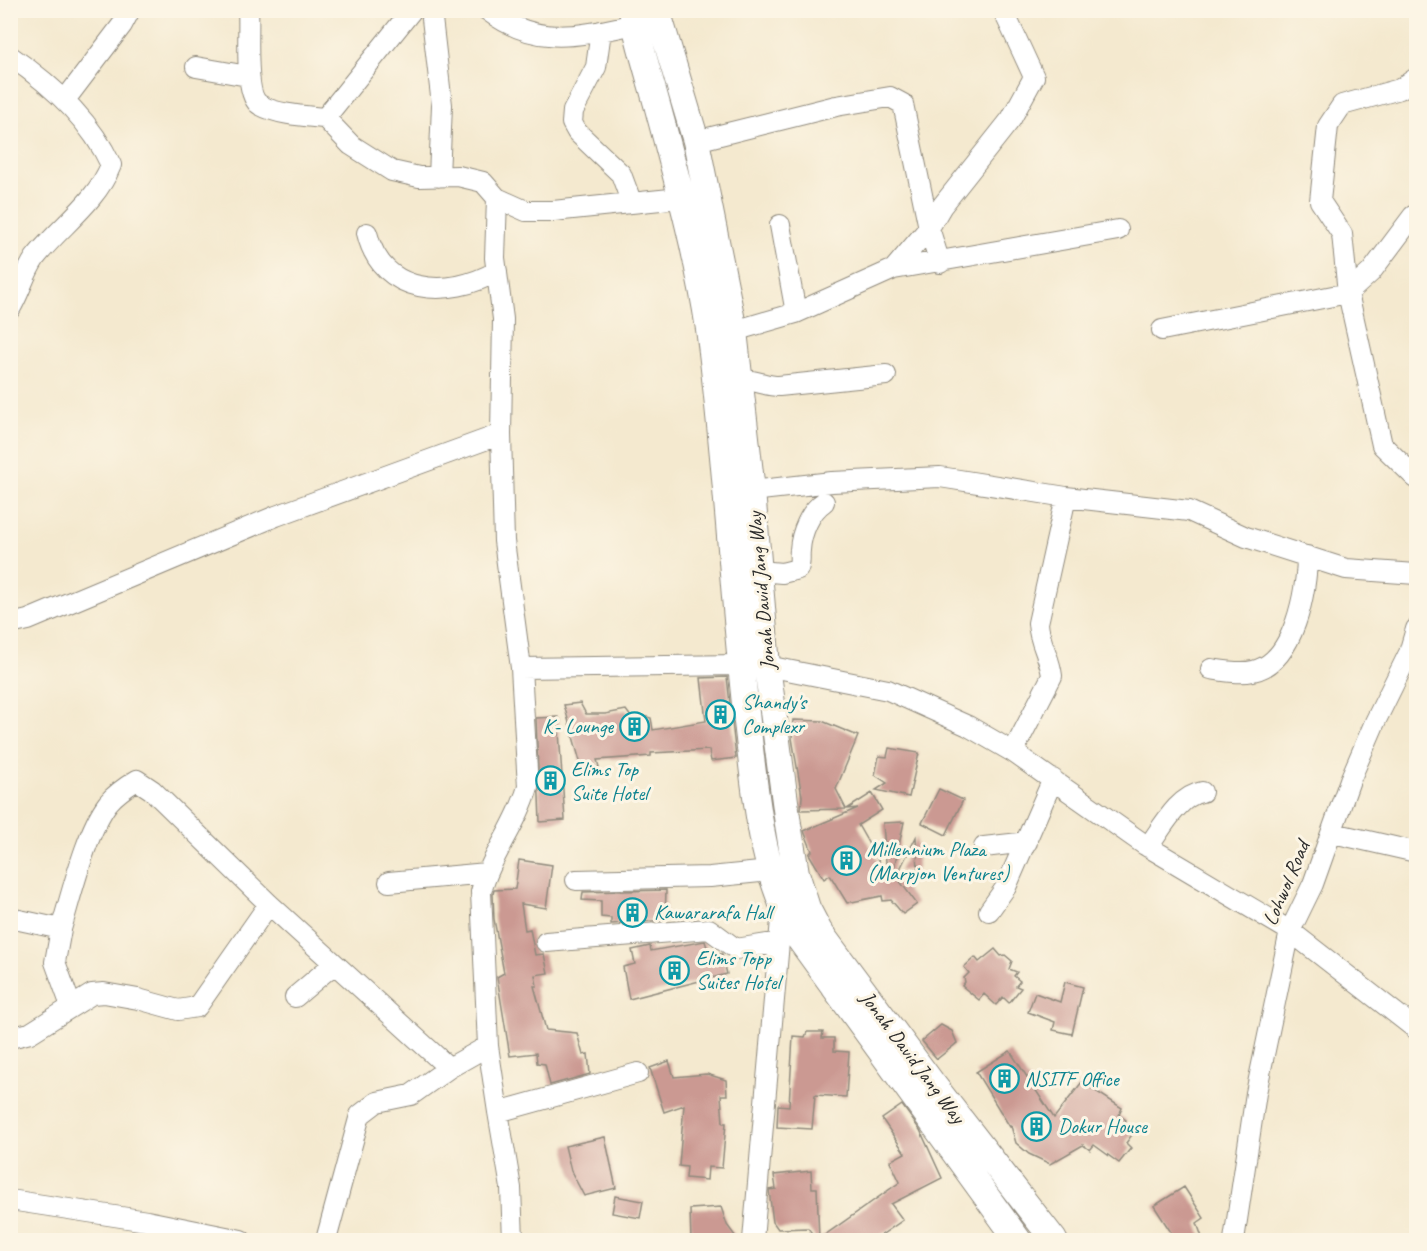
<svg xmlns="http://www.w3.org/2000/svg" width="1427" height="1251" viewBox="0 0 1427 1251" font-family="Caveat,sans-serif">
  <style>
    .building { fill: #cb9992 }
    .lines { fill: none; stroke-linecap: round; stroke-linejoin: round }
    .minor-casing { stroke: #908a7d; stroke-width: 22 }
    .major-casing { stroke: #908a7d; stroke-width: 28 }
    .minor { stroke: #fff; stroke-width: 20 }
    .major { stroke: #fff; stroke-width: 26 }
    .labels { text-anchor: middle; stroke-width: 6; stroke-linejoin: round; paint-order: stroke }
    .street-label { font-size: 21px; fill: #2b2b2b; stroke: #fcf5e5 }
    .culture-label { font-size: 21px; fill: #0d838f; stroke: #fcf5e5; text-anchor: start }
  </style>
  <rect width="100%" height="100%" fill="#fcf5e5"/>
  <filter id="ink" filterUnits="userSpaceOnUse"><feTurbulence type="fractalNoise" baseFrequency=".0167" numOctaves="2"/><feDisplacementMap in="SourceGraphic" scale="12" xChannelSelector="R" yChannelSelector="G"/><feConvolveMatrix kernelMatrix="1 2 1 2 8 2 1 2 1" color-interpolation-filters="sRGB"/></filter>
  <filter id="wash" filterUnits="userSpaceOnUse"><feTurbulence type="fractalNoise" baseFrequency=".008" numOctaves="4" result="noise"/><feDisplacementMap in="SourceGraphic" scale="24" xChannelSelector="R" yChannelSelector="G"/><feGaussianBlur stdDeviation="1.35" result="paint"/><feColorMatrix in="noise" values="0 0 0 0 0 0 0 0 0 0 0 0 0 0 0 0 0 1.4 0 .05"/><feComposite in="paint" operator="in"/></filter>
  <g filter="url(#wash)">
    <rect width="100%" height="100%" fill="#f4e9cf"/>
    <g id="blocks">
      <path class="building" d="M727 677 736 758 711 761 709 750 651 753V756L597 760 599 767 583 772 564 705 580 703 586 714H605L626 710 631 717 640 715 651 718 653 730 706 721 701 678Z
        M558 717 565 820 540 822 536 718Z
        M793 720 822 721 858 736 836 789 846 809 801 810 802 796 792 738Z
        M889 748 919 753 909 797 876 790 887 783 875 775 879 756 887 757Z
        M939 789 963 800 946 835 922 823Z
        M872 793 882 810 858 825 887 876 883 823 904 822 892 877 899 880 917 904 903 914 891 900 883 901 882 896 847 903 830 875 824 879 809 854 812 851 804 831 858 808 847 809Z
        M916 837 918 869 899 871Z
        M519 860 552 865 546 908 521 904 525 930 530 929 535 955 544 954 548 973 535 975 537 986H534L546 1030 577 1033 583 1055 588 1054 590 1074 550 1085 545 1064 537 1063 536 1053 510 1056 497 977 504 973 494 919 493 894 494 890 515 889Z
        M666 890 665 920 611 924V918L601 917V901L582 900 583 892Z
        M705 941 709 954H722L727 974 629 999 623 967 635 964 632 950 650 946 651 951Z
        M995 949 1001 956 1005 955 1012 961 1009 969 1017 972 1014 976 1020 981 1016 986 1021 988 1009 1003 1003 997 996 1005 984 994 979 1000 962 986 965 982 964 978 969 973 964 967 975 957 979 962Z
        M1065 982 1083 987 1072 1034 1053 1030 1055 1022 1028 1012 1035 993 1060 1002Z
        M941 1025 952 1031 957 1043 937 1059 922 1041Z
        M807 1032H823L822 1038H834V1051L849 1052 846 1097 815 1095 812 1129 777 1127 778 1105 789 1106 793 1036 805 1037Z
        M1010 1051 1054 1118 1082 1082 1122 1108 1119 1115 1126 1120 1124 1124 1134 1132 1126 1143 1131 1148 1119 1163 1094 1145 1090 1150 1083 1145 1050 1164 1029 1154 1016 1143 1011 1126 1010 1127 976 1072Z
        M669 1061 674 1077 707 1074 726 1080 727 1095H721L723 1123H726L722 1168 708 1167 707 1180 686 1178 687 1167 679 1166 684 1105 664 1112 650 1068Z
        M902 1105 920 1130 942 1178 891 1204 903 1220 874 1240H817L808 1228 778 1229 773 1222 769 1190 776 1189 774 1175 811 1171 812 1188H817L819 1239 900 1182 890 1161 905 1153 882 1119Z
        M605 1137 616 1188 584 1196 571 1171 565 1146Z
        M1184 1187 1204 1218 1197 1223 1203 1240H1176L1154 1206Z
        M615 1196 643 1201 640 1218 612 1213Z
        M721 1207 727 1225 738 1240H691L690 1209Z"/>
    </g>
  </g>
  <g filter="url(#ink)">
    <use href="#blocks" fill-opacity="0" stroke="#908a7d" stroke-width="1.5"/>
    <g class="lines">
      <defs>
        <path id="minor" d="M248 10C250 31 243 95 260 105 278 115 305 116 325 118L351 145 392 171 419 177 458 176 483 182 497 198 526 211H553L680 198
          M431 10 442 105 439 177
          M487 10C537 48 578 36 635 24
          M601 31 596 67 573 111 572 123 577 132 621 174 631 201
          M10 56C51 84 90 119 111 165 96 203 60 226 35 258 24 274 20 293 10 309
          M196 67 248 76
          M1416 78 1400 89 1342 105 1328 126 1320 201 1342 234 1348 293 1382 445 1416 478
          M65 100 122 25 130 10
          M325 118 412 10
          M696 141 836 106 890 97 903 104 929 228 940 263
          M497 198 495 258 503 319 501 434 504 541 521 668 528 787C517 825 491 855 481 892L488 1046 498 1112 638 1073
          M780 225 796 313
          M367 233C382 296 449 299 497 271
          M894 269 929 228 942 206 1011 119 1034 77 1003 10
          M1162 330 1348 293 1371 272 1413 216
          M734 331 796 313 894 269 1118 230
          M739 380C755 379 765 386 779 386L886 375
          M752 491 832 482 940 477 1066 497 1189 511 1246 537 1346 569 1416 574
          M759 571 782 573 798 569C801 562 799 557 800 550 801 533 810 511 824 502
          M10 624 28 620 276 516 501 434
          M521 668 740 665 767 666 888 690 968 726 1013 752 1145 845 1290 931 1416 1029
          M1211 669C1224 671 1240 674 1253 671 1294 663 1307 590 1307 556
          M1013 752 1052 676C1050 657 1039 643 1038 623L1066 497
          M1333 833 1416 852
          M984 847 1027 842
          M1148 847C1162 828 1178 796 1202 792
          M576 880 710 877 770 871
          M389 882 487 873
          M989 911 1006 887 1053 779
          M10 918 61 929C72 893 86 832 108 803 116 793 127 786 137 780L152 790 269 904 449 1068
          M61 929 55 962 71 1006
          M546 942 709 929 736 949 780 942
          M295 997 334 964
          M10 1038 30 1033 92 994 104 993 138 999 178 1010 197 1007 269 904
          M498 1112 511 1188 513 1240
          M10 1200 147 1221 241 1240
          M326 1240 360 1115 377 1102 411 1095 449 1068 488 1046
          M753 1240 782 908
          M1234 1240 1256 1093 1290 931 1313 884 1350 780 1375 722 1409 653 1416 629"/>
        <path id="major" d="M632 10C639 45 650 78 659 112 678 183 698 256 709 329 727 460 732 591 747 722 756 796 760 870 798 937L1018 1240
          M657 10 696 141 734 331 752 491 767 666 788 824 796 873 807 908 819 931 932 1083 1054 1240"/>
      </defs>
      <use href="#minor" class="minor-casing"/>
      <use href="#major" class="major-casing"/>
      <use href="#minor" class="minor"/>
      <use href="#major" class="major"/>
    </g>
  </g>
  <defs>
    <symbol id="building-ring" viewBox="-11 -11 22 22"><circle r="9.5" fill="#fcf5e5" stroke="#0f9aa8" stroke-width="1.5"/><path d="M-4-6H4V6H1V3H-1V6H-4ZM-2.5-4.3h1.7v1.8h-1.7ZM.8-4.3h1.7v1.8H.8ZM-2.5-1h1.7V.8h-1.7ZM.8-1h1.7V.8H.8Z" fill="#0f9aa8"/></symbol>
  </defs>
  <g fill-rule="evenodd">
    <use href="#building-ring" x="704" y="698" width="33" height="33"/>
    <use href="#building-ring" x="618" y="710" width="33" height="33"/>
    <use href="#building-ring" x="534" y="764" width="33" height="33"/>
    <use href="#building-ring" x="830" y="844" width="33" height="33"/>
    <use href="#building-ring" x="616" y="896" width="33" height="33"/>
    <use href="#building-ring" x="658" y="954" width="33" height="33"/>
    <use href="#building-ring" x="988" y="1062" width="33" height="33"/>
    <use href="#building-ring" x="1020" y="1110" width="33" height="33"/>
  </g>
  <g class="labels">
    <g class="street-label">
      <text transform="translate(761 591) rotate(-95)" y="7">Jonah David Jang Way</text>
      <text transform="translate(1286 883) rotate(-67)" y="7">Lohwol Road</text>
      <text transform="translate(913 1057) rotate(53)" y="7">Jonah David Jang Way</text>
    </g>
    <g class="culture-label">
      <text x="742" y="709">Shandy's<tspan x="742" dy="24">Complexr</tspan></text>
      <text x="613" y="733" text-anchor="end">K- Lounge</text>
      <text x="571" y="776">Elims Top<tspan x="571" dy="24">Suite Hotel</tspan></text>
      <text x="867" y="856">Millennium Plaza<tspan x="867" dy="24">(Marpjon Ventures)</tspan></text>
      <text x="654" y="919">Kawararafa Hall</text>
      <text x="696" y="965">Elims Topp<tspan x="696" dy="24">Suites Hotel</tspan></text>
      <text x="1025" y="1086">NSITF Office</text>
      <text x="1058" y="1133">Dokur House</text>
    </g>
  </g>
  <rect width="1427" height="1251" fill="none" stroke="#fcf5e5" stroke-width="36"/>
</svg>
